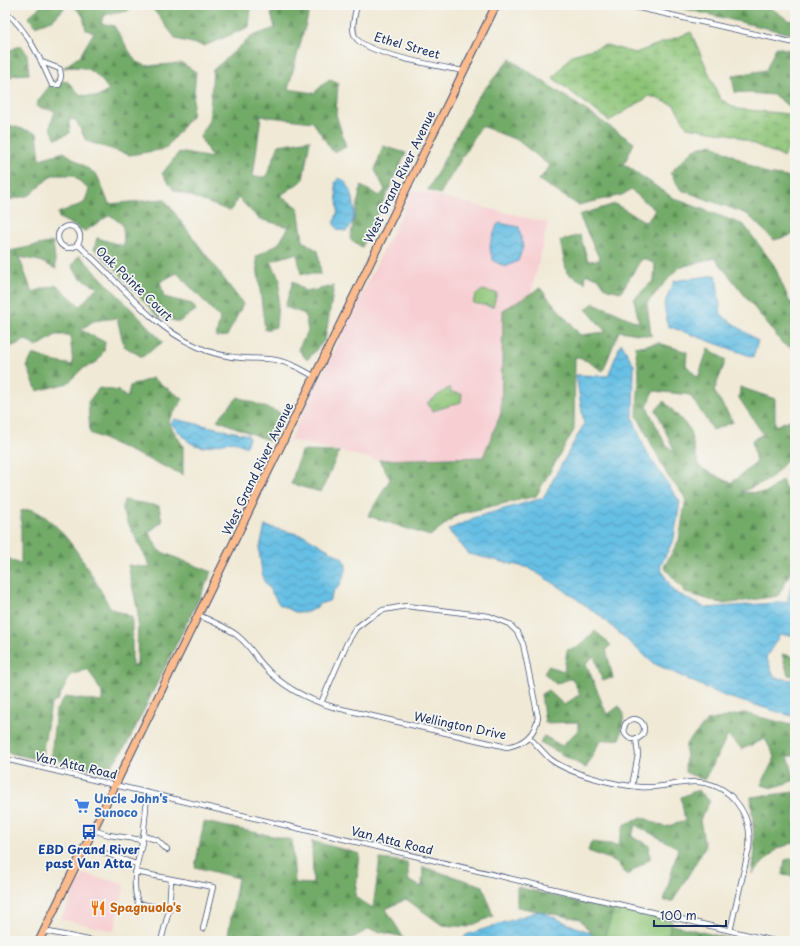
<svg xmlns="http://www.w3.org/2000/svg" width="800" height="946" viewBox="0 0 800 946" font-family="'Playpen Sans',sans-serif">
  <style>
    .built { fill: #f7cfd3 }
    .forest { fill: url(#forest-firs); stroke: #466c63 }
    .wetland { fill: url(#wetland-marsh); stroke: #547a6b }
    .park { fill: url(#park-tufts); stroke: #547a6b }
    .water { fill: url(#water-waves); stroke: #4077a1 }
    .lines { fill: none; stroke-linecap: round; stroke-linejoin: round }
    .street-casing { stroke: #3b4b70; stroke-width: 6 }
    .primary-casing { stroke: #3b4b70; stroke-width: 9 }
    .street { stroke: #fff; stroke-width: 4.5 }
    .primary { stroke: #fbbb8c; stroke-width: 7 }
    .labels { text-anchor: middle; stroke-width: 3.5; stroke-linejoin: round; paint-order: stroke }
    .street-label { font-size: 12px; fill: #1b2f5e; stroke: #f6f6f2 }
    .shop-label { font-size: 12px; font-weight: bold; fill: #366cbe; stroke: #f6f6f2; text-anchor: start }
    .transit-label { font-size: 12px; font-weight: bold; fill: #164399; stroke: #f6f6f2 }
    .food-label { font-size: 12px; font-weight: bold; fill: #c56008; stroke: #f6f6f2; text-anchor: start }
  </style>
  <defs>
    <pattern id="forest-firs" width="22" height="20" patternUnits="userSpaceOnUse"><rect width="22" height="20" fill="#72aa68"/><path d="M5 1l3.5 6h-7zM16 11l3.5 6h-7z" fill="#5d8b59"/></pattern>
    <pattern id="wetland-marsh" width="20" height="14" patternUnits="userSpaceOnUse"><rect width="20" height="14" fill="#8ec578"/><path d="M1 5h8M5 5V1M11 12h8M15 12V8" fill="none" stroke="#73a066"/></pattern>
    <pattern id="park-tufts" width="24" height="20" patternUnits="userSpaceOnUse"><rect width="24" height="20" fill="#8ec578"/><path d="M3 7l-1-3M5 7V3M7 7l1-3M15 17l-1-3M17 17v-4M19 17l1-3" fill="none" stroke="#73a066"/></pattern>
    <pattern id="water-waves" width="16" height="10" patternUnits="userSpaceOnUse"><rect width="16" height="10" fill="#66bfe4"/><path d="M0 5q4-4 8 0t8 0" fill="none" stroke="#539cbc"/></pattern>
  </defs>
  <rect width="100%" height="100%" fill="#f6f6f2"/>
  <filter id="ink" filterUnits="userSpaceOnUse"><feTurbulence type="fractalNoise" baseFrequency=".025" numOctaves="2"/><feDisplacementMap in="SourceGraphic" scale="8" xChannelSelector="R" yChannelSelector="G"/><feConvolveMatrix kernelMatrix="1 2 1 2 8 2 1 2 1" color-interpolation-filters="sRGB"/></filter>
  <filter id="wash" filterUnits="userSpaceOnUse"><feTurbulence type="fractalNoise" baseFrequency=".012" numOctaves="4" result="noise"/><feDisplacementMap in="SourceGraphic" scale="16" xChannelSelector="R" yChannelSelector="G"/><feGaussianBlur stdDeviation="0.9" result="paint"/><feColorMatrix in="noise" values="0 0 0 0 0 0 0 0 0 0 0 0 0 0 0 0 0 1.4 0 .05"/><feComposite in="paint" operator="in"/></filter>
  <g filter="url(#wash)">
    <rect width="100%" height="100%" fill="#f0e9d5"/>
    <path class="built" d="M413 190 548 223 533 285 493 486 290 440Z
      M83 874 125 884 114 931 61 919Z"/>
    <path class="forest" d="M42 5H67L54 19 35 26 28 17Z
      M73 5H133L128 11 105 15 101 23 114 26 136 62 147 66 182 63 196 72 192 115 165 149 130 155 86 141 76 120 69 119 70 133 56 139 50 127 55 111 37 107 38 101 54 80 68 82 81 95 98 97 109 90C94 70 89 65 63 68L80 56 94 32 86 30 83 16Z
      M150 5H249L251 8 249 27 204 46 176 39Z
      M277 5H308L309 12 288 89 314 93 329 79 338 83 336 114 346 147 333 152 313 122 261 116 253 177H266L279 145 310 140 303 180 280 196 298 207 303 241 318 251 321 274H301L297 253 271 261 280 280 276 327 265 330 256 257 279 243 289 227 259 219 238 198 230 211 174 190 162 174 179 152 212 158 200 137 209 120 213 70 252 36 275 28 271 14Z
      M669 5H767L788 20 795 21V35Z
      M21 45 27 54 29 74 14 75 5 81V53Z
      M776 47 795 51V111L774 95 735 92 732 76 766 70Z
      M510 59 634 143 624 164 673 198 744 225 774 265 791 305 795 294V349L783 344 715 258 678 268 647 303 651 336 619 331 603 371 587 361 575 357 574 430 536 496 458 514 430 536 368 516 390 479 379 460 483 457 501 413 503 310 540 288 580 335 606 332 586 309 594 303 639 323 634 299 654 280 655 264 642 258 621 292 607 289 598 278 586 274 585 283 567 273 560 241 580 235 588 261 600 260 579 215 615 204 646 222 655 210 631 190 622 195 578 205 539 180 550 166 517 140 481 126 440 194 428 190 477 98Z
      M5 124 37 133 40 159 64 152 97 175 109 204 164 199 243 304 227 336 216 337 220 318 177 273 160 282 164 297 192 304 196 310 179 322 157 316 119 273 94 249 97 238 124 246 123 225 110 215 85 231 59 218 58 213 84 203 89 190 73 175H52L30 195 5 201V190H10V156L5 155Z
      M712 144 767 174 795 178V234L774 240 747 214 681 190 670 173 694 149Z
      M383 146 406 153 362 247 350 239 361 186 380 196 385 190 375 170Z
      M53 242 56 269 40 261 19 257 32 292 57 285 80 306 97 287 79 277 72 266 79 255 163 342 142 357 124 346 117 318 93 321 81 330 105 342 104 350 97 362 82 369 68 383 37 391 27 366 33 354 56 362 73 365 70 335H56L36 347 26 340 8 348 5 337V252Z
      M293 281 306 292 334 286 325 340 307 360 298 349 308 331 305 314 285 307Z
      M659 343 687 352 686 365 698 378 708 348 726 360 714 391 733 422 713 430 690 395 654 391 647 407 665 444 675 452 656 410 664 401 689 428 699 467 731 483 756 463 752 440 763 434 739 398 740 387 775 399V426L795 418V452L770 479 741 492 766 493 782 480 785 489 795 490V564L778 596 724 604 686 593 664 567 679 540 686 498 669 478 637 416 639 372 635 347Z
      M152 378 183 399 168 422 183 446V475L90 433 88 402 99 388 119 391 127 398 130 386Z
      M238 397 283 414 272 442 217 420Z
      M301 451 339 452 321 492 291 484Z
      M124 500 159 506 162 522 149 532 159 551 212 572 127 744 110 768 76 769 51 756 56 710 65 697 102 702V693L88 669 71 675 57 701 51 704 41 760 5 752V548L8 558 21 565V511C25 510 30 509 33 510 64 522 95 579 110 608L132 617V667L137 664 138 613 128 565 151 568 122 511Z
      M595 631 611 645 606 649 613 678 602 680 594 656 586 663 607 715 619 706 624 714 620 739 600 741 586 768 540 742 544 736 562 746 578 730V722L545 723 541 694 548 690 564 705 580 694 572 678 556 684 544 673 548 666 564 671 567 650 577 648Z
      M782 654 795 657V676L788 675Z
      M744 713 795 726V756H788L795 780 773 788 761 785 775 757 765 739 742 749 728 736 704 780 685 772 686 744 707 721Z
      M698 790 710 801 700 820 705 847 673 901H664L678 848 635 825 632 837 649 845 650 859 627 875 615 861 588 851 591 842 618 845 624 825 642 817 665 827 685 821 681 797Z
      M795 792V842L777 849 752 874 755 851 751 797Z
      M204 822 292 840 295 883 313 884 312 841 360 854 355 897 373 908 380 859 407 862 409 881 422 887 423 867 483 886 493 916 468 927 442 925 406 899 386 909 403 937 369 929 348 941H227L238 878 195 867Z
      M795 858V877L783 875 785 860Z
      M517 887 739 941H597L580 919 517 907Z"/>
    <path class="wetland" d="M691 32 720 99 738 109 789 114 795 120V136L783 157 734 135 687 127 674 105 650 96 609 121 553 78 572 55 606 45 635 53Z"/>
    <path class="park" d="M482 290 497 293 493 307 473 303 475 296Z
      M450 387 451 392 462 394 461 402 433 411 427 403Z
      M615 907 672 921 667 941H603Z"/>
    <path class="water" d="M339 178C355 184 360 221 346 231L338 230 334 224 338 210 335 182Z
      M500 223 519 227 523 247 518 261 505 267 494 261C486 244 492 241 497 225Z
      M716 275 721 315 758 341 753 357 668 326 664 305 674 281Z
      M621 343 634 365 633 418 646 452 680 502 674 538 660 567 673 591 706 608 787 602 795 571V635H780L766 657 775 678 795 680V717L724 696 653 663 599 615 560 587 529 568 469 554 448 530 476 517 543 498 584 424 576 375 608 376Z
      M174 419 248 435 249 438 246 447 234 441 203 447 195 445 189 442 171 424Z
      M265 526 305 536 342 558 346 565V571L339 587 334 590 329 601 319 604 316 608 307 612H295L279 604 263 579 259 551Z
      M539 911 592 934 591 941H462L466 935Z"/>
  </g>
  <g filter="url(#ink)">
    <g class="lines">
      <defs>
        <path id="street" d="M357 5C355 14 350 30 356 38 366 54 443 67 464 71
          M626 5 795 43
          M5 11C28 31 40 58 52 85H59L61 76 60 69 42 62
          M58 237a11 11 0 1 1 22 0a11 11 0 1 1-22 0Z
          M77 244C117 278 147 324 196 346 210 353 227 357 243 358 254 359 265 358 276 360 291 363 303 370 315 377
          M199 615C212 622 228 627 239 637 249 645 255 656 263 665 281 686 306 699 333 707L507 747C523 744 535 735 538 717L523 644 517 632 509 624 489 616 406 606 383 610 369 618 356 628 347 643 321 703
          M624 729a10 10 0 1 1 20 0a10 10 0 1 1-20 0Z
          M529 737C536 744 543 752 550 759 570 774 614 785 640 787 659 789 676 782 694 782 730 782 753 814 749 848L730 931
          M5 759 774 941
          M632 786 638 755 636 738
          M147 794C146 808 145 823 143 837 139 860 130 879 138 903L169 910
          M93 830 109 835 142 840
          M143 836 157 840 167 850
          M85 846 136 864
          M135 872 213 887 203 929
          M44 931 93 941
          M161 941 169 910 171 880"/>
        <path id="primary" d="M39 941 496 5"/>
      </defs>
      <use href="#street" class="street-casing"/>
      <use href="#primary" class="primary-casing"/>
      <use href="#street" class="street"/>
      <use href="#primary" class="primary"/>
    </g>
  </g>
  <defs>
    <symbol id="supermarket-bare" viewBox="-9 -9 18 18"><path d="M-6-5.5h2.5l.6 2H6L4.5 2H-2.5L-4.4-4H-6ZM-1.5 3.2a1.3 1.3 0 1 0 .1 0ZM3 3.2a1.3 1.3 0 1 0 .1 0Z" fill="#3f7fe0" stroke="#f6f6f2" stroke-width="2.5" paint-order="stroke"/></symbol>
    <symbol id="bus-bare" viewBox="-9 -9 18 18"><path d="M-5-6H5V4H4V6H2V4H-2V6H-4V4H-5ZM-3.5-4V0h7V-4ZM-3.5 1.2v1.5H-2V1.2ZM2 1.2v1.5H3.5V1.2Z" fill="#1a4fb4" stroke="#f6f6f2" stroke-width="2.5" paint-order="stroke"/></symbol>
    <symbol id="restaurant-bare" viewBox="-9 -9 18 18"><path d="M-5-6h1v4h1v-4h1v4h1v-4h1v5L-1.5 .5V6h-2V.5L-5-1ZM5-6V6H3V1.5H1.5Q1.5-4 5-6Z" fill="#e8710a" stroke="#f6f6f2" stroke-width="2.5" paint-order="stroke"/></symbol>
  </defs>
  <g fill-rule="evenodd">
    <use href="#supermarket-bare" x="71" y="795" width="22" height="22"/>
    <use href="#bus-bare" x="78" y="821" width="22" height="22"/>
    <use href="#restaurant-bare" x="87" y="897" width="22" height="22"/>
  </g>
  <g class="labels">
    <g class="street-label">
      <text transform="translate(407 46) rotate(16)" y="4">Ethel Street</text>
      <text transform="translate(400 177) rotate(-64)" y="4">West Grand River Avenue</text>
      <text transform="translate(134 284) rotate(44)" y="4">Oak Pointe Court</text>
      <text transform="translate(258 469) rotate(-64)" y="4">West Grand River Avenue</text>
      <text transform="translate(460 726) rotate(12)" y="4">Wellington Drive</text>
      <text transform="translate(76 766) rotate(13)" y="4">Van Atta Road</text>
      <text transform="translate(392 841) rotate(14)" y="4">Van Atta Road</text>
    </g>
    <g class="shop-label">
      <text x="94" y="803">Uncle John's<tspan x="94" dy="14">Sunoco</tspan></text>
    </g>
    <g class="transit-label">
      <text x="89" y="854">EBD Grand River<tspan x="89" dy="14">past Van Atta</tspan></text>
    </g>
    <g class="food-label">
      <text x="110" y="912">Spagnuolo's</text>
    </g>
  </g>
  <rect width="800" height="946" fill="none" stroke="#f6f6f2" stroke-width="20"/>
  <path d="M654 920v6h72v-6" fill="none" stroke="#1b2f5e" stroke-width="2"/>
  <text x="660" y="920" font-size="12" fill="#1b2f5e" stroke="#f6f6f2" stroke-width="3" paint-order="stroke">100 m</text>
</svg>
